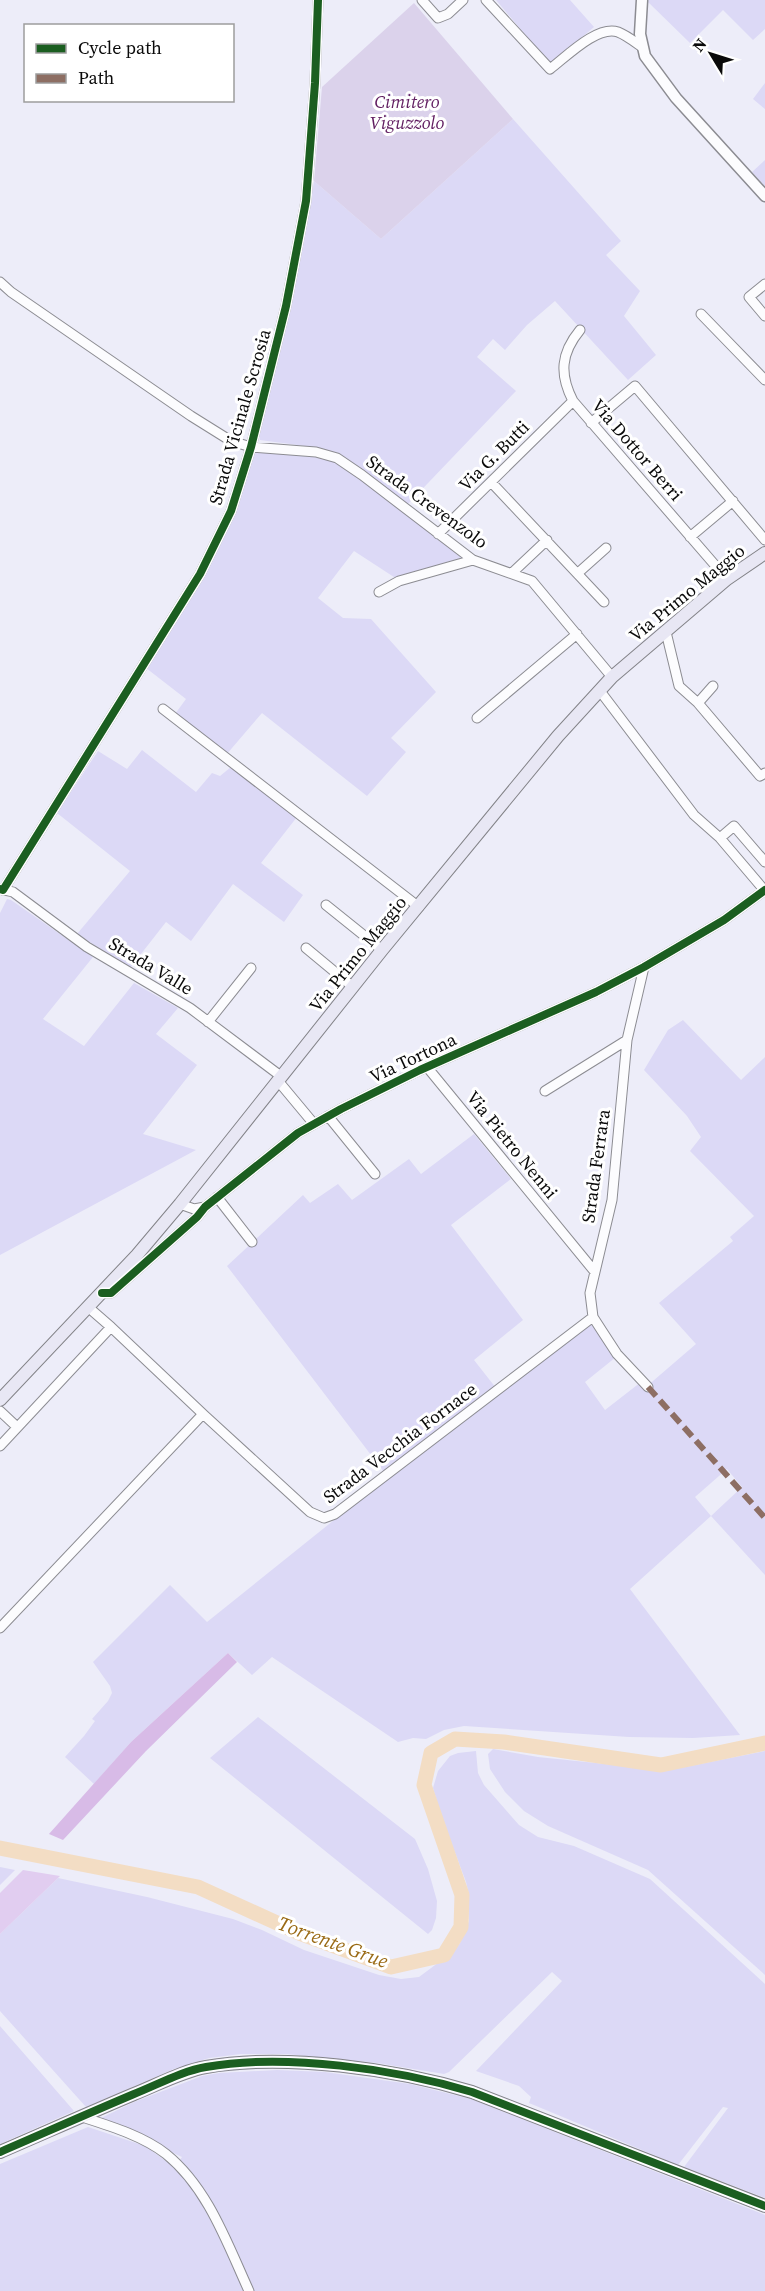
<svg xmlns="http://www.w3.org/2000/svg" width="765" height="2291" viewBox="0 0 765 2291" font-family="'Source Serif 4',serif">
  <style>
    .farmland { fill: #dcd9f6; fill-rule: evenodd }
    .green { fill: #e1cdf0 }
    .forest { fill: #d8bbe7 }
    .cemetery { fill: #dbd2eb }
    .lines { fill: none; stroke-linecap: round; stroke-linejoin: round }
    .river { stroke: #f3ddc4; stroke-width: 15 }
    .minor-casing { stroke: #8c8c92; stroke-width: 11 }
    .tertiary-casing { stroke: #8c8c92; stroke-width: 13 }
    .secondary-casing { stroke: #838388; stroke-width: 14 }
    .minor { stroke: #fcfcfe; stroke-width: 9 }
    .tertiary { stroke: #fcfcfe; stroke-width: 10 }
    .secondary { stroke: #e8e7f4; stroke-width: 12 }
    .quiet { stroke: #8d6e63; stroke-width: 6; stroke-dasharray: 12 6; stroke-linecap: butt }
    .cycleway-casing { stroke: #fff; stroke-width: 11 }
    .cycleway { stroke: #1b5e20; stroke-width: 8 }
    .labels { text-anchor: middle; stroke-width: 6; stroke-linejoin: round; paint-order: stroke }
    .park-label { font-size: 18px; font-style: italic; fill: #601c60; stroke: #fff }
    .street-label { font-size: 18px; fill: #0a0a0a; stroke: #fff }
    .water-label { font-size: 20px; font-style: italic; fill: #9a6a15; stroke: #fff }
  </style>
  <rect width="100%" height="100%" fill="#ededf9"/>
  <path class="farmland" d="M496 0H570L594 27 554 61H550L543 56Z
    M649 0H765V29L753 40 723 10 690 43 648 2Z
    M765 83V109L753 99Z
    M513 119 621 241 606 255 640 291 624 316 656 355 628 380 555 301 527 325 505 350 493 339 477 357 516 391 408 504 342 456 305 446 260 440 259 435 301 256 314 181 381 239Z
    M765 160V186L752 172Z
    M257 451 301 454 328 458 340 464 465 559 397 579 354 551 318 598 343 618 371 619 436 692 391 738 406 752 367 796 262 713 226 755 175 714 186 699 146 668 211 560 252 453Z
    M142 750 196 792 212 773 220 776 231 767 297 817 261 863 303 895 284 922 233 884 191 941 166 922 130 968 77 934 130 871 57 813 98 751 127 769Z
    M7 899 11 900 93 957 43 1019 84 1046 134 983 178 1008 156 1034 197 1065 143 1134 196 1150 0 1255V913Z
    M683 1020 741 1080 765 1057V1575L711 1516 630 1589 740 1735 693 1738 629 1737 464 1726 444 1730 426 1739 413 1738 398 1742 272 1657 252 1675 228 1653 131 1742 94 1784 65 1757 84 1736 95 1721 92 1719 108 1701 112 1693 110 1686 93 1662 170 1585 207 1622 369 1492 591 1323 616 1357 585 1382 605 1410 641 1382 646 1387 696 1344 659 1303 733 1241 730 1237 754 1216 690 1151 701 1137 687 1116 644 1070 668 1030ZM727 1469 742 1487 711 1516 695 1497Z
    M474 1134 511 1179 451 1225 523 1320 474 1360 496 1388 384 1472 227 1266 303 1195 310 1203 338 1184 352 1200 409 1159 421 1174Z
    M258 1717 415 1839 428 1869 437 1901 436 1918 432 1930 428 1934 210 1758Z
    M493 1749 538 1757 625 1766 680 1768 765 1751V1975L648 1870 548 1826 524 1811 505 1792 490 1769 488 1754Z
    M476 1751 478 1773 484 1785 519 1825 538 1837 574 1846 650 1879 765 1984V2198L684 2167 728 2108 723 2107 678 2165 529 2103 531 2097 519 2086 476 2071 562 1981 552 1972 449 2072 444 2074 377 2063 286 2054H241L209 2058 174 2069 86 2107 0 2011V1934L58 1878 147 1897 233 1919 262 1930 304 1950 379 1975 401 1979 419 1977 454 1951 460 1943 469 1921V1895L466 1882 442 1818 433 1788 438 1771 450 1756 458 1753Z
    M0 1867 15 1870 0 1885Z
    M0 2026 74 2111 0 2144Z
    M277 2070 325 2072 410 2084 471 2099 765 2215V2291H253L179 2161 182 2157 99 2119 134 2102 202 2076 219 2073Z
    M88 2127 145 2146 177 2169 200 2199 211 2218 244 2291H0V2164Z"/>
  <path class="green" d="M23 1870 60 1876 0 1934V1893Z"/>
  <path class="forest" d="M228 1653 237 1662 146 1751 63 1840 49 1834 131 1742Z"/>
  <path class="cemetery" d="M414 3 513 119 381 239 314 181 322 87Z"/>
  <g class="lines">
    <path class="river" d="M0 1848 198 1887 299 1933 391 1967 444 1955 461 1927 462 1895 424 1785 431 1753 455 1739 504 1742 661 1765 765 1743"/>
    <defs>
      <path id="minor" d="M422 0 438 18 448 14 463 0
        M486 0 550 69C566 57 597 25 618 32 626 35 635 42 642 47
        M0 282 11 292 191 416 231 441 251 447 316 452 337 458 362 475 473 560 532 581 612 677
        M765 284 749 297 765 316
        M701 314 765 380
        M580 330C561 353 559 374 573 401L727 579
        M591 423 635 386 765 540
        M491 482 604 602
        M438 534 573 401
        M690 537 733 501
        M512 573 547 540
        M578 573 606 548
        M379 592 399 581 473 560
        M666 632 679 686 698 703 760 776 765 773
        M600 691 694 815 720 838 765 891
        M698 703 713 686
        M163 709 419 907
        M477 718 577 634
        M720 838 734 826 765 862
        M0 889 13 892 87 947 190 1008 282 1077
        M3 890 200 574 231 511 251 447 286 306 306 201 315 83 318 0
        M326 905 382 950
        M306 948 353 987
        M644 967 627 1040 612 1200 590 1293 593 1317 602 1331 617 1354 648 1387
        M208 1022 251 968
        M427 1067 595 1272
        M279 1082 314 1124
        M545 1091 627 1040
        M328 1116 375 1174
        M217 1197 252 1242
        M180 1204 194 1209 205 1207
        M102 1293H111L197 1217 205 1207 298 1133 341 1109 420 1070 596 992 644 967 724 920 765 890
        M88 1307 111 1327
        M0 1411 17 1427
        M203 1414 310 1512 324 1518 335 1514 593 1317
        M0 1446 111 1327 203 1414 0 1628
        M82 2117C110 2126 143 2136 166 2154 208 2188 227 2243 249 2291"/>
      <path id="tertiary" d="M642 0 640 34 645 56 676 98 765 196"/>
      <path id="secondary" d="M0 1400 137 1255 180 1204 382 950 558 736 612 677 727 579 765 553
        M0 2152C44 2133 89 2113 134 2094 157 2085 182 2071 206 2067 285 2053 396 2069 472 2092L765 2206"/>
    </defs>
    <use href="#minor" class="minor-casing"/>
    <use href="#tertiary" class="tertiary-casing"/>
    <use href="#secondary" class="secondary-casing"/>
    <use href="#minor" class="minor"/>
    <use href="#tertiary" class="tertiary"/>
    <use href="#secondary" class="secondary"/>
    <path class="quiet" d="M648 1387 765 1518"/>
    <defs>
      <path id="cycleway" d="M0 889 3 890 200 574 231 511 251 447 286 306 306 201 315 83 318 0
        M102 1293H111L197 1217 205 1207 298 1133 341 1109 420 1070 596 992 644 967 724 920 765 890
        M0 2152C44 2133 89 2113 134 2094 157 2085 182 2071 206 2067 285 2053 396 2069 472 2092L765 2206"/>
    </defs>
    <use href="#cycleway" class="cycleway-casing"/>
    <use href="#cycleway" class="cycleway"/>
  </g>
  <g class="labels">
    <g class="park-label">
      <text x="407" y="108">Cimitero<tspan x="407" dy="21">Viguzzolo</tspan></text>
    </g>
    <g class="street-label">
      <text transform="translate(240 417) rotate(-74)" y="6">Strada Vicinale Scrosia</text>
      <text transform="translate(637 450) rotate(49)" y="6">Via Dottor Berri</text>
      <text transform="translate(494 456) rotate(-45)" y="6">Via G. Butti</text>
      <text transform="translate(427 502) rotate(36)" y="6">Strada Crevenzolo</text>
      <text transform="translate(687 593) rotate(-39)" y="6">Via Primo Maggio</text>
      <text transform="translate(358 954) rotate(-51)" y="6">Via Primo Maggio</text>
      <text transform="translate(151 966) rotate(31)" y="6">Strada Valle</text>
      <text transform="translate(413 1058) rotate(-25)" y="6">Via Tortona</text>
      <text transform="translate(512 1145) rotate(51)" y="6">Via Pietro Nenni</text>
      <text transform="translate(596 1166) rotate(-82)" y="6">Strada Ferrara</text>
      <text transform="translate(400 1443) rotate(-37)" y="6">Strada Vecchia Fornace</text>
    </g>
    <g class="water-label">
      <text transform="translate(333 1942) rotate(20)" y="7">Torrente Grue</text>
    </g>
  </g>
  <rect x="24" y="24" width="210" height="78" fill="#ffffff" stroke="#9d9d9d" stroke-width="1.5"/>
  <rect x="36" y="44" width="30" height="9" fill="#1b5e20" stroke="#9d9d9d" stroke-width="1.5"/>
  <text x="78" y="54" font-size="18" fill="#0a0a0a">Cycle path</text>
  <rect x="36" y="74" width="30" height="9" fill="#8d6e63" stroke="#9d9d9d" stroke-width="1.5"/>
  <text x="78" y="84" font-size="18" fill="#0a0a0a">Path</text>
  <g transform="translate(711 54) rotate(308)" stroke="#ffffff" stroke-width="4.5" paint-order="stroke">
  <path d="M0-4.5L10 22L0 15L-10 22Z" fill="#0a0a0a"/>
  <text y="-9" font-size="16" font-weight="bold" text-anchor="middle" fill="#0a0a0a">N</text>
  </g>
</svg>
